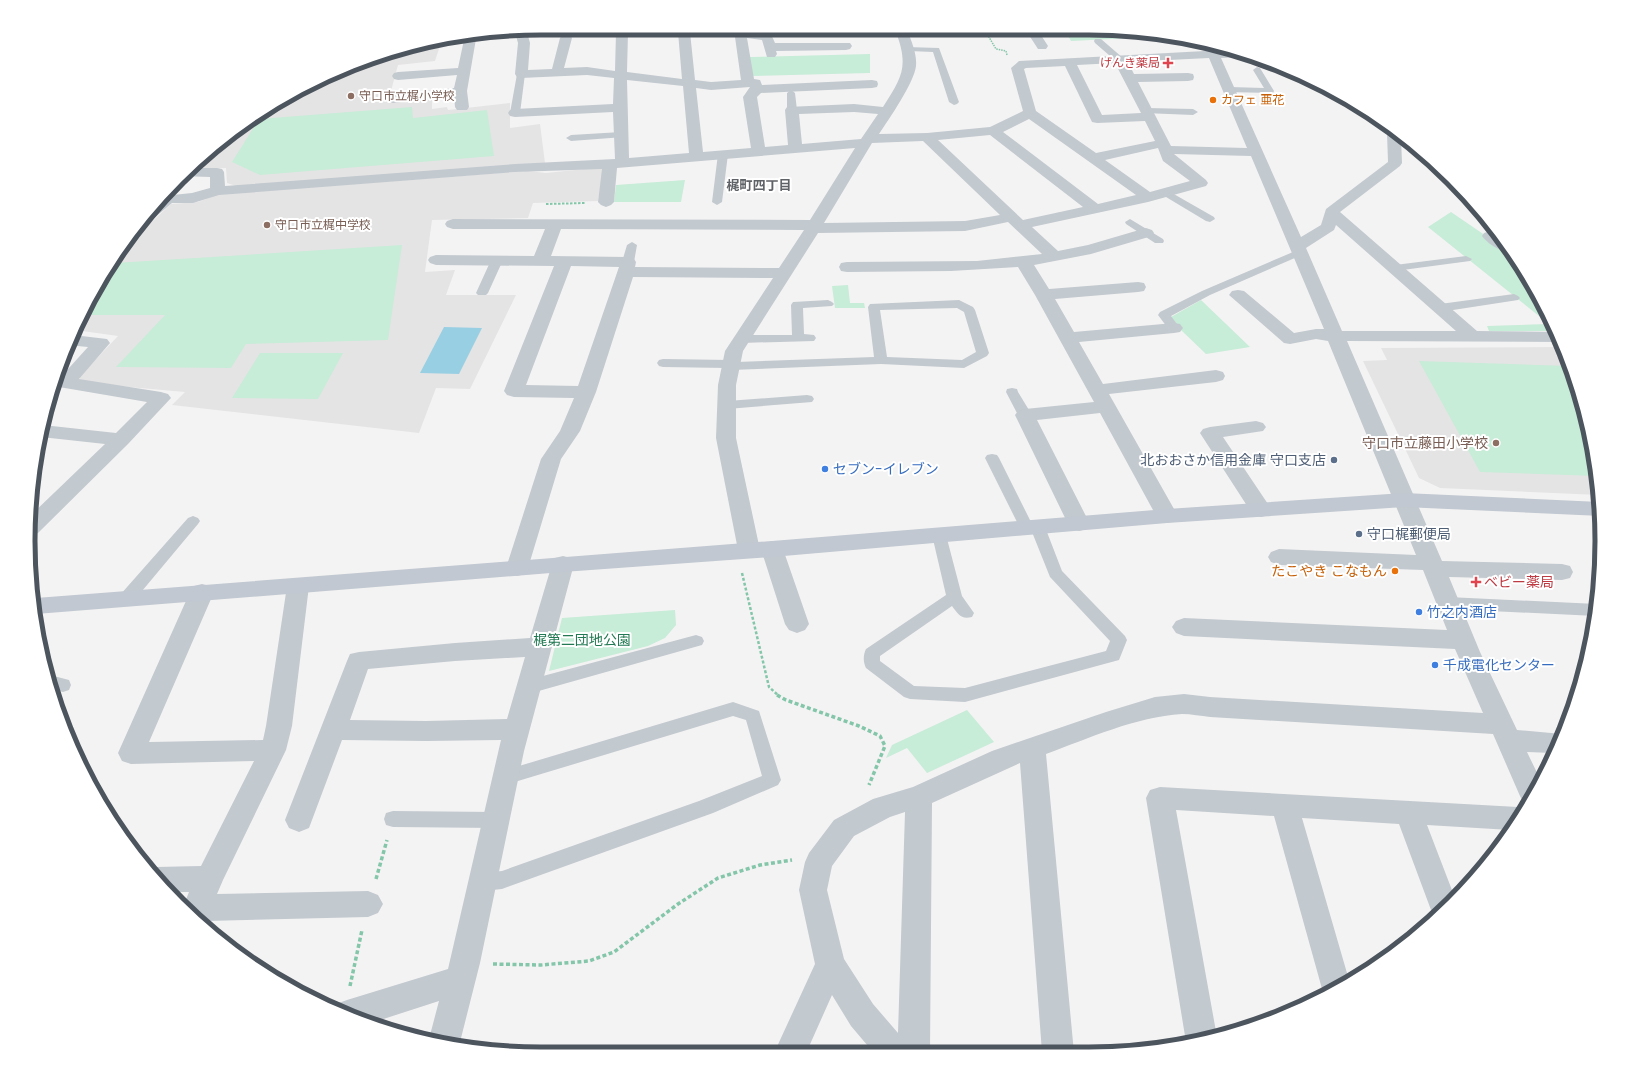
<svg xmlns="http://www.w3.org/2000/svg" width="1630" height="1082" viewBox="0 0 1630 1082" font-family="Poppins,'Noto Sans JP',sans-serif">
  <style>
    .education { fill: #e5e4e4 }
    .green { fill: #c7ecd8 }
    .water { fill: #99cfe3 }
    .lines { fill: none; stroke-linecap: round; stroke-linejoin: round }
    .path-far3 { stroke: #83c6a9; stroke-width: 1.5; stroke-dasharray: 1.5 1; stroke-linecap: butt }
    .path-far2 { stroke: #83c6a9; stroke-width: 2; stroke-dasharray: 2.5 1.5; stroke-linecap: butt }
    .path-far1 { stroke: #83c6a9; stroke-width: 2.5; stroke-dasharray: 3 2; stroke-linecap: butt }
    .path { stroke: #83c6a9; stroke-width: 3.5; stroke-dasharray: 4 2.5; stroke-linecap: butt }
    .lane { fill: #c2c9cf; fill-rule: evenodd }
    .street { fill: #c2c9cf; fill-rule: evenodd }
    .secondary { fill: #c1c8d1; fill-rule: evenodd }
    .health-dot { fill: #e0444e; stroke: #fff; stroke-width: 1.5 }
    .education-dot { fill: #8d6e63; stroke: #fff; stroke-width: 1.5 }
    .food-dot { fill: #e8710a; stroke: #fff; stroke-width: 1.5 }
    .service-dot { fill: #5c6f8a; stroke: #fff; stroke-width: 1.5 }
    .shop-dot { fill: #3f7fe0; stroke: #fff; stroke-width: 1.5 }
    .labels { text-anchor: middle; stroke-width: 4; stroke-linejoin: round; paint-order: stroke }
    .far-health-label { font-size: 12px; fill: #be3a42; stroke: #fff; text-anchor: end }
    .far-education-label { font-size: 12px; fill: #785e54; stroke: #fff; text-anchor: start }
    .far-food-label { font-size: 12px; fill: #c56008; stroke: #fff; text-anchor: start }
    .far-neighbourhood-label { font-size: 13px; font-weight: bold; fill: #5f6266; stroke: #fff }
    .education-label { font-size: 14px; fill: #785e54; stroke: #fff; text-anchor: end }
    .service-label { font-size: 14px; fill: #4e5e75; stroke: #fff; text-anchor: end }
    .shop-label { font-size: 14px; fill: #366cbe; stroke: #fff; text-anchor: start }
    .food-label { font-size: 14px; fill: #c56008; stroke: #fff; text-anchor: end }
    .health-label { font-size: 14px; fill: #be3a42; stroke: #fff; text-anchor: start }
    .park-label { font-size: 14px; fill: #237953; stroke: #fff }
    .rim { fill: none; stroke: #4c545e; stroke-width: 5 }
  </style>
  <rect width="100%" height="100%" fill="#f4f3f3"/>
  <path class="education" d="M442 40 435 61 398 65 388 102 432 97V109L447 107 448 110 510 103V128L540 124 545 163 236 186 227 183 226 168 190 169 256 115 376 55Z
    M604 167 598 201 533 203 528 218 432 220 425 272 455 270 446 295H516L470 389 436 388 419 433 172 405 185 392 83 383 79 377 118 336 75 330 127 241H131L171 204 198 202 219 194 528 171 546 173Z
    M1561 347 1585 408 1599 495 1440 488 1419 478 1363 361 1387 360 1381 348Z"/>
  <path class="green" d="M1066 32H1156L1172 36 1071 41Z
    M870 54V73L751 76 749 57Z
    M412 107 413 118 487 110 494 156 260 175 232 162 259 119Z
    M685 180 681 202H614L616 185Z
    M1451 212 1511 253 1549 314 1556 331H1489L1487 326 1549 324 1428 227Z
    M402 245 388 340 246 344 231 368 116 367 165 315H84L114 263Z
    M848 285 850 303H864L865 308H835L832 286Z
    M1201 300 1250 347 1206 354 1182 331 1171 317Z
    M260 353H343L318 399 232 398Z
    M1419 361 1568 366 1585 408 1596 476 1480 472Z
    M675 610 676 625 665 638 648 646 549 671 562 618Z
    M967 710 994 742 927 773 907 748 886 758 892 745Z"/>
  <path class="water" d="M444 327 482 328 459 374 420 373Z"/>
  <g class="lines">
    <path class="path-far3" d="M986 32 996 49 1006 51 1007 55"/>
    <path class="path-far2" d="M546 204 585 203"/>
    <path class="path-far1" d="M742 573 769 687 779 696"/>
    <path class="path" d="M777 695 786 700 859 726 880 736 885 746 869 785
      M376 879 387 840
      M493 964 541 965 589 961 614 952 678 904 718 878 760 865 792 860
      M350 986 362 930"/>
    <path class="lane" d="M1095 39H1101L1123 58 1124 60 1123 62H1117L1095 43 1094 41Z
      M906 47 939 48 959 102 957 104 954 105 949 102 933 52 909 51H906L905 49Z
      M1257 67 1260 68 1274 91 1273 93 1226 92 1225 90 1226 88 1229 87 1264 88 1253 70Z
      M521 71 525 74 520 113 515 116 510 113 517 74Z
      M791 90 795 93 797 110 792 113 787 110V93Z
      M1147 108 1193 109 1198 112 1193 115 1144 113 1142 111 1144 109Z
      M621 132 626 135 624 137 571 141 566 138 571 135Z
      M723 151 728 154 722 202 717 205 712 202 718 154Z
      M1165 189 1214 217 1215 219 1210 222 1206 221 1161 194 1160 192Z
      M1130 219 1163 239 1164 241 1163 243H1155L1126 224 1125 222Z
      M632 242 637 245 634 262 628 265 624 264 622 262 627 245Z
      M1300 249 1306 252 1304 254 1210 295 1171 316 1180 328 1178 331H1170L1158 315 1160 312 1202 291Z
      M1466 256 1472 259 1470 261 1395 271 1391 270 1389 268 1391 266 1395 265Z
      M497 257 503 260 488 293 486 295H478L476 293 491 260Z
      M1514 294 1518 296 1520 298 1518 300 1440 312 1436 311 1434 308 1436 305 1440 304Z
      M828 300 832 302 834 304 832 306 803 308 804 334 814 335 816 338 814 341 741 343 737 342 735 339 737 336 741 335H792L791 305 793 302Z
      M959 300 973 307 975 310 989 353 987 356 964 368 881 364 731 370 726 368 663 367 659 366 657 363 659 360 663 359 731 360 736 362 874 357 868 307 870 304ZM957 308 964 312 976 352 962 360 887 357 880 310Z
      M1012 388 1017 389 1018 392 1032 415 1030 418H1020L1018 415 1006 392 1007 389Z
      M807 395 812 396 814 399 812 402 727 409 722 408 720 405 722 402 727 401Z
      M992 454 997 455 999 458 1032 524 1038 522 1043 523 1045 527 1062 571 1125 636 1127 640 1119 660 965 702 910 699 904 697 866 668C863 662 863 655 866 649L946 595 932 535 934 531 939 530 944 531 946 535 962 596 974 613 972 617C961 620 958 614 952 606L880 656V661L914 686 965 688 1106 651 1110 641 1050 577 1032 532 1027 533 1022 532 985 458 987 455Z
      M193 516 198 518 200 521 198 524 132 603 126 605 120 603 118 599 120 595 188 518Z
      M1448 597 1597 604 1596 616 1448 609 1442 607 1440 603 1442 599Z
      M696 635 702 637 704 641 702 645 528 694 522 692 520 687 522 682 528 680Z
      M50 675 69 680 71 685 69 690 63 692 52 689 48 676Z
      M733 702 759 711 781 780 778 785 713 813 502 889 482 891 475 888 472 882 475 876 482 873 502 871 699 801 762 776 746 720 733 716 505 785 499 782 496 777 499 772Z
      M393 811 496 812 503 814 505 820 503 826 496 828 393 827 386 825 384 819 386 813Z"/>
    <path class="street" d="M474 32 477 33 467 91 469 107 467 110H457L455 107 454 96 393 103 388 102 386 99 388 96 393 95 454 88 457 75 398 80 394 79 392 76 394 73 398 72 458 68 465 35Z
      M515 32H527L530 43 528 70 552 69 560 38 562 35H570L572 38 564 68 587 67 615 71 616 32H628L627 72 682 79 678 32H690L695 80 711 82 741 80 735 37 723 35 721 32 767 33 771 34 775 43H850L852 46 850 49 846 50 776 51 777 54 775 57H767L762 40 747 38 754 79 760 80 762 85 872 80 877 81 878 84 877 87 872 88 761 93 757 97 765 147 788 145 785 110 787 107 854 104 883 107C902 77 909 67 896 32H908C912 43 917 54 916 66 914 83 889 119 879 134L927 133 990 127 1023 111 1011 68 1019 61 1205 51 1203 42 1215 44 1217 51 1233 50 1247 55 1242 57 1221 58 1301 237 1321 225 1326 209 1388 162 1387 133 1389 130 1401 138 1402 163 1400 166 1340 212 1477 331 1556 332 1560 342 1347 341 1442 561 1562 564 1570 566 1573 572 1570 578 1562 580 1449 577 1480 652 1517 730 1562 734 1553 753 1527 752 1541 781 1533 798 1528 805 1524 804 1520 796 1493 734 1210 717C1201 716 1191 714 1182 714 1135 717 1090 738 1046 754L1074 1053 1042 1052 1020 763 932 803 930 1052H873L851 1026 832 995 807 1051H775L815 964 799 890 805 862 809 853 834 820 873 799 913 787 992 751 1106 712 1155 697 1184 694 1210 697 1483 713 1455 649 1184 636 1176 633 1172 627 1176 621 1184 618 1447 630 1423 570 1279 565 1271 562 1268 557 1271 552 1279 549 1416 555 1328 341 1316 339 1290 344 1284 343 1229 295 1232 291 1238 290 1244 291 1294 333 1316 329H1324L1251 156 1174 154 1206 180 1208 183 1206 186 1148 202 1032 227 1058 251 1088 245 1146 228 1152 230 1154 233 1152 236 1091 254 1034 265 1049 289 1138 282 1144 283 1146 287 1144 291 1138 292 1055 299 1074 332 1174 323 1180 324 1183 328 1180 332 1174 333 1079 342 1103 384 1216 370 1223 372 1225 376 1223 380 1216 382 1109 394 1178 516 1175 521 1167 523 1159 521 1100 413 1037 420 1090 524 1087 529 1079 531 1071 529 1068 524 1015 415 1018 411 1025 409 1094 402 1035 295 1018 267 951 271 847 272 841 271 839 267 841 263 847 262 977 261 1042 254 1008 222 965 231 818 233 743 351 736 385V438L760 550 757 555 749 558 741 555 738 550 716 438 718 385 725 351 773 278 633 277 596 392 580 431 561 459 528 568 525 574 517 576 509 574 506 568 541 459 560 431 574 398 514 397 507 395 504 391 554 266 436 265 430 263 428 260 430 257 436 255 534 256 545 229H453L447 227 445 224 447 221 453 219 810 220 855 148 617 168 614 202 611 205 606 207 601 205 598 202 602 169 515 172 219 195 193 203H172L147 224 137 225 163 196 192 193 210 188V177L180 176 190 168H217L222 169 224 172 225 186 515 164 615 159 613 112 515 117 510 116 508 113 510 110 515 109 613 104 614 78 587 75 521 78 517 77 515 74 518 43ZM1209 58 1247 148 1171 146 1138 82 1188 81 1193 80 1194 77 1193 74 1188 73 1134 74 1128 62ZM1115 63 1141 113 1102 115 1077 65ZM1065 66 1092 122 1097 123 1145 121 1155 141 1096 153 1036 111 1024 69 1026 68ZM627 80 683 86 689 153 629 158ZM750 87 743 97 751 148 703 152 696 88 711 90ZM854 112 878 114 861 139 802 144 799 114ZM1029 119 1136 195 1098 204 1003 132ZM990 135 1083 207 1023 220 938 140ZM923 141 1000 215 965 221 824 223 872 143ZM1158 148 1163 161 1190 181 1150 192 1105 160ZM1336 225 1456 331H1342L1306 248 1334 230ZM561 229 804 230 779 268 635 267 636 262 634 259 628 257 551 256ZM571 266 619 267 578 386 526 385ZM905 812 898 1033 873 1004 844 959 827 890 832 866 854 836 890 817Z
      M1027 32H1039L1048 46 1046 49H1038Z
      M1490 231H1497L1510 251C1501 253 1487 243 1482 236L1484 233Z
      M73 335 107 339 110 343 79 379 161 392 168 394 171 398 128 444 38 533 31 535 30 516 105 444 41 437 43 425 116 433 147 402 59 387 57 383 59 379 88 347 67 345Z
      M1256 421 1263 423 1266 427 1263 431 1223 437 1272 510 1269 515 1261 517 1253 515 1200 433 1203 429 1210 427Z
      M772 541 780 544 783 549 809 624 805 630 797 633 789 630 785 624 761 549 764 544Z
      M563 556 571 558 574 564 524 751 480 963 459 1046 429 1039 439 1001 368 1024 334 1009 336 1004 347 1000 448 969 501 740 426 741 342 740 309 828 299 832 289 828 285 820 347 661 350 654 359 652 455 643 530 638 552 564 555 558ZM525 657 507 719 426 721 350 720 368 669 455 661Z
      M298 578 306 580 309 586 292 726 286 750 223 880 217 894 368 891 378 895 383 904 378 913 368 917 207 921 204 928 183 907 189 892H168L149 870 156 867 201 866 254 761 131 764 122 761 118 753 190 592 194 586 202 584 210 586 214 592 149 742 263 740 266 726 287 586 290 580Z
      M1160 787 1518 807 1525 810 1510 830 1427 825 1455 898 1434 918 1399 824 1302 818 1349 980 1324 996 1274 816 1176 810 1217 1037 1186 1042 1146 798 1150 790Z"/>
    <path class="secondary" d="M1404 493 1600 502 1601 516 1404 507 1167 523 772 557 563 572 36 614V598L772 541 1167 509Z"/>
  </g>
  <g class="health-dot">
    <path d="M1166 57h4v4h4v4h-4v4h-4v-4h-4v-4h4z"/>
    <path d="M1474 576h4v4h4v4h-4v4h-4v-4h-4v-4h4z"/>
  </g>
  <g class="education-dot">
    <circle cx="351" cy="96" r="4"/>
    <circle cx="267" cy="225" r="4"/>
    <circle cx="1496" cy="443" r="4"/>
  </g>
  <g class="food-dot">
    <circle cx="1213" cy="100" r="4"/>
    <circle cx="1395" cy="571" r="4"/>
  </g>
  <g class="service-dot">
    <circle cx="1334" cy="460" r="4"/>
    <circle cx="1359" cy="534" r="4"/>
  </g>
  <g class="shop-dot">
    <circle cx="825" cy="469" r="4"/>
    <circle cx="1419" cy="612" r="4"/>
    <circle cx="1435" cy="665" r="4"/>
  </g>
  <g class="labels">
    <g class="far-health-label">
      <text x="1160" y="67">げんき薬局</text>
    </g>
    <g class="far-education-label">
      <text x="359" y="100">守口市立梶小学校</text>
      <text x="275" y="229">守口市立梶中学校</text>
    </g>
    <g class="far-food-label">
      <text x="1221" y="104">カフェ 亜花</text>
    </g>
    <g class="far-neighbourhood-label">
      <text x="759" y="190">梶町四丁目</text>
    </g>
    <g class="education-label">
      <text x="1488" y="448">守口市立藤田小学校</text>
    </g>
    <g class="service-label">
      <text x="1326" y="465">北おおさか信用金庫 守口支店</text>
      <text x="1367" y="539" text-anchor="start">守口梶郵便局</text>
    </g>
    <g class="shop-label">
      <text x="833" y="474">セブン-イレブン</text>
      <text x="1427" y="617">竹之内酒店</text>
      <text x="1443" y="670">千成電化センター</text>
    </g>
    <g class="food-label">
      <text x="1387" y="576">たこやき こなもん</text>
    </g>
    <g class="health-label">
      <text x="1484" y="587">ベビー薬局</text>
    </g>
    <g class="park-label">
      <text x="582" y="645">梶第二団地公園</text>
    </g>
  </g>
  <path d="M0 0H1630V1082H0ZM541 35H1089A506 506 0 0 1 1595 541V541A506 506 0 0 1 1089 1047H541A506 506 0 0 1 35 541V541A506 506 0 0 1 541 35Z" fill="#fff" fill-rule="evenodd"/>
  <path class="rim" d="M541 35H1089A506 506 0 0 1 1595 541V541A506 506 0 0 1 1089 1047H541A506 506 0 0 1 35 541V541A506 506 0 0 1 541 35Z"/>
</svg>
